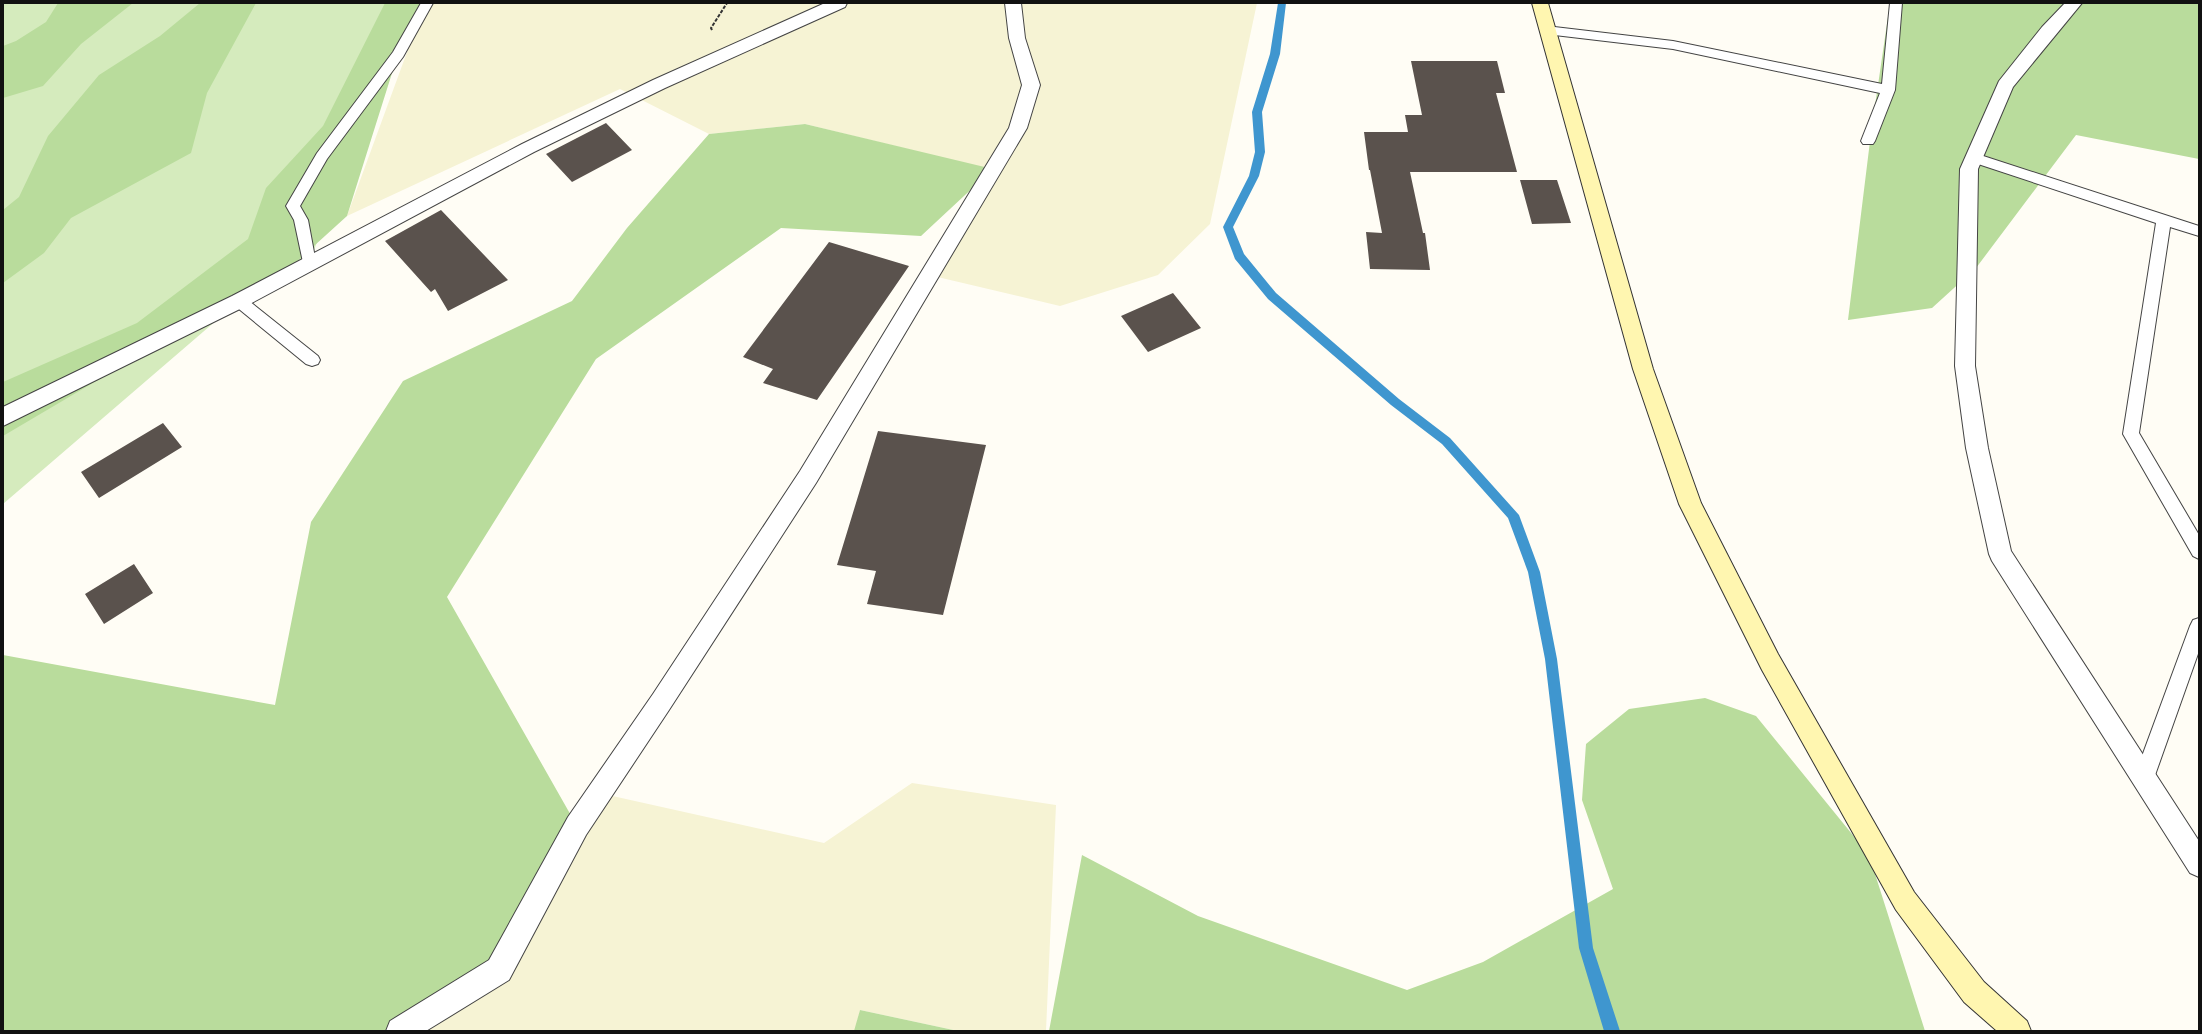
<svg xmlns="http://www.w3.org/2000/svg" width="2202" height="1034" viewBox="0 0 2202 1034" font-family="Spectral,serif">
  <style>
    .farmland { fill: #f6f3d4 }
    .green { fill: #d5ebbd }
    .forest { fill: #b9dc9c }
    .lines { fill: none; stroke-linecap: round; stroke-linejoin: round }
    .stream { fill: #3f96cf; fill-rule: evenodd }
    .building { fill: #5a524d }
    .lane-casing { stroke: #444; stroke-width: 2 }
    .street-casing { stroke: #444; stroke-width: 2 }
    .secondary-casing { stroke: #333; stroke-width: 2 }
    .path { stroke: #333; stroke-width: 2; stroke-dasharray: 3.5 1.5; stroke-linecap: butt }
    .lane { fill: #fff; fill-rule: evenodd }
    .street { fill: #fff; fill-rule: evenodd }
    .secondary { fill: #fff6b0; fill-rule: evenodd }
  </style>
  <rect width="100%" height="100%" fill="#fffdf5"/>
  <path class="farmland" d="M425 3H1257L1210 224 1158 275 1060 306 929 275 993 170 805 124 709 134 620 89 347 216Z
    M912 783 1056 805 1046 1031H958L860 1010 855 1031H377L599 793 824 843Z"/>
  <path class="green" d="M3 3H434L380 79 309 263 239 301 3 504Z"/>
  <path class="forest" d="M58 3H133L81 44 43 86 3 98V46L16 41 46 22Z
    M200 3H256L207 93 191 153 71 218 44 253 3 283V210L19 197 48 136 99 75 160 36Z
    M385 3H427L398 54 347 216 293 265 3 436V382L137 323 248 239 266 188 323 126Z
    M1890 3H2199V159L2076 135 1976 268 1932 308 1848 320 1871 133Z
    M805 124 993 169 921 236 781 228 596 359 447 597 577 826 499 970 422 1031H3V655L275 705 311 522 403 381 572 301 627 228 709 134Z
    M1705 698 1756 716 1869 855 1925 1031H1049L1082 855 1198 916 1407 990 1483 962 1613 889 1582 800 1586 744 1629 709Z
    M860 1010 958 1031H854Z"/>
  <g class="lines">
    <path class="stream" d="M1278 3H1286L1280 54 1262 112 1265 152 1259 176 1233 227 1244 254 1276 293 1399 399 1450 438 1519 515 1540 572 1557 659 1593 948 1620 1031H1604L1579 948 1545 659 1528 572 1508 518 1442 444 1391 405 1268 299 1235 259 1223 227 1249 176 1255 152 1252 112 1270 54Z"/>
  </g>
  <path class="building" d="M1411 61H1497L1505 93H1496L1517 172H1410L1423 233H1425L1430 270 1370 269 1366 232 1382 233 1370 170H1369L1364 132H1408L1405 115H1422Z
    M606 123 632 150 572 182 546 154Z
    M1520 180H1557L1571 223 1532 224Z
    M441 210 508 280 448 311 435 289 431 292 385 241Z
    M829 242 909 266 817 400 763 383 773 369 743 357Z
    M1173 293 1201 328 1148 352 1121 316Z
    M163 423 182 447 99 498 81 472Z
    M878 431 986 445 943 615 867 604 876 571 837 565Z
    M134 564 153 593 104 624 85 594Z"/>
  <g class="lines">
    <defs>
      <path id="lane" d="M421 3H433L403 57 327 159 300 206 308 220 316 263 314 267 309 269 304 267 294 220 286 206 317 153 393 52Z
        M1890 3H1902L1895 90 1875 141 1873 144H1863L1861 141 1880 93 1673 49 1546 34 1540 30 1546 26 1673 41 1882 84Z
        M1974 153 2199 226V236L2170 227 2139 433 2199 535V559L2193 556 2123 434 2156 223 1969 161 1967 158 1969 155Z
        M239 295 244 297 318 356 320 360 318 364 312 366 306 364 234 305 231 301 234 297Z
        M2199 618V651L2154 778 2151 785 2144 787 2137 785 2134 778 2190 626 2193 620Z"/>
      <path id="street" d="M825 3H847L845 7 665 88 534 152 246 306 3 426V407L232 296 522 144 653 80Z
        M1005 3H1021L1025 38 1040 85 1027 128 816 483 669 710 586 835 509 980 426 1031H386L390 1021 489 960 568 817 653 694 800 471 1009 128 1022 85 1009 38Z
        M2065 3H2082L2013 87 1978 169 1975 366 1988 448 2011 551 2199 841V877L2190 873 1992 561 1989 554 1966 448 1955 366 1960 169 1999 81 2042 27Z"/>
      <path id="secondary" d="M1532 3H1548L1653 369 1701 503 1778 654 1914 892 1984 982 2027 1021 2031 1031H1997L1964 1002 1896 910 1762 670 1679 504 1633 369Z"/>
    </defs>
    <use href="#lane" class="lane-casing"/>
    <use href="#street" class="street-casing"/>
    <use href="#secondary" class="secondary-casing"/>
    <path class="path" d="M712 30 711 28 727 3"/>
    <use href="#lane" class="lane"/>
    <use href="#street" class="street"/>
    <use href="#secondary" class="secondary"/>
  </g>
  <rect width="2202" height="1034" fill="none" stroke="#111111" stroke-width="8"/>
</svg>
